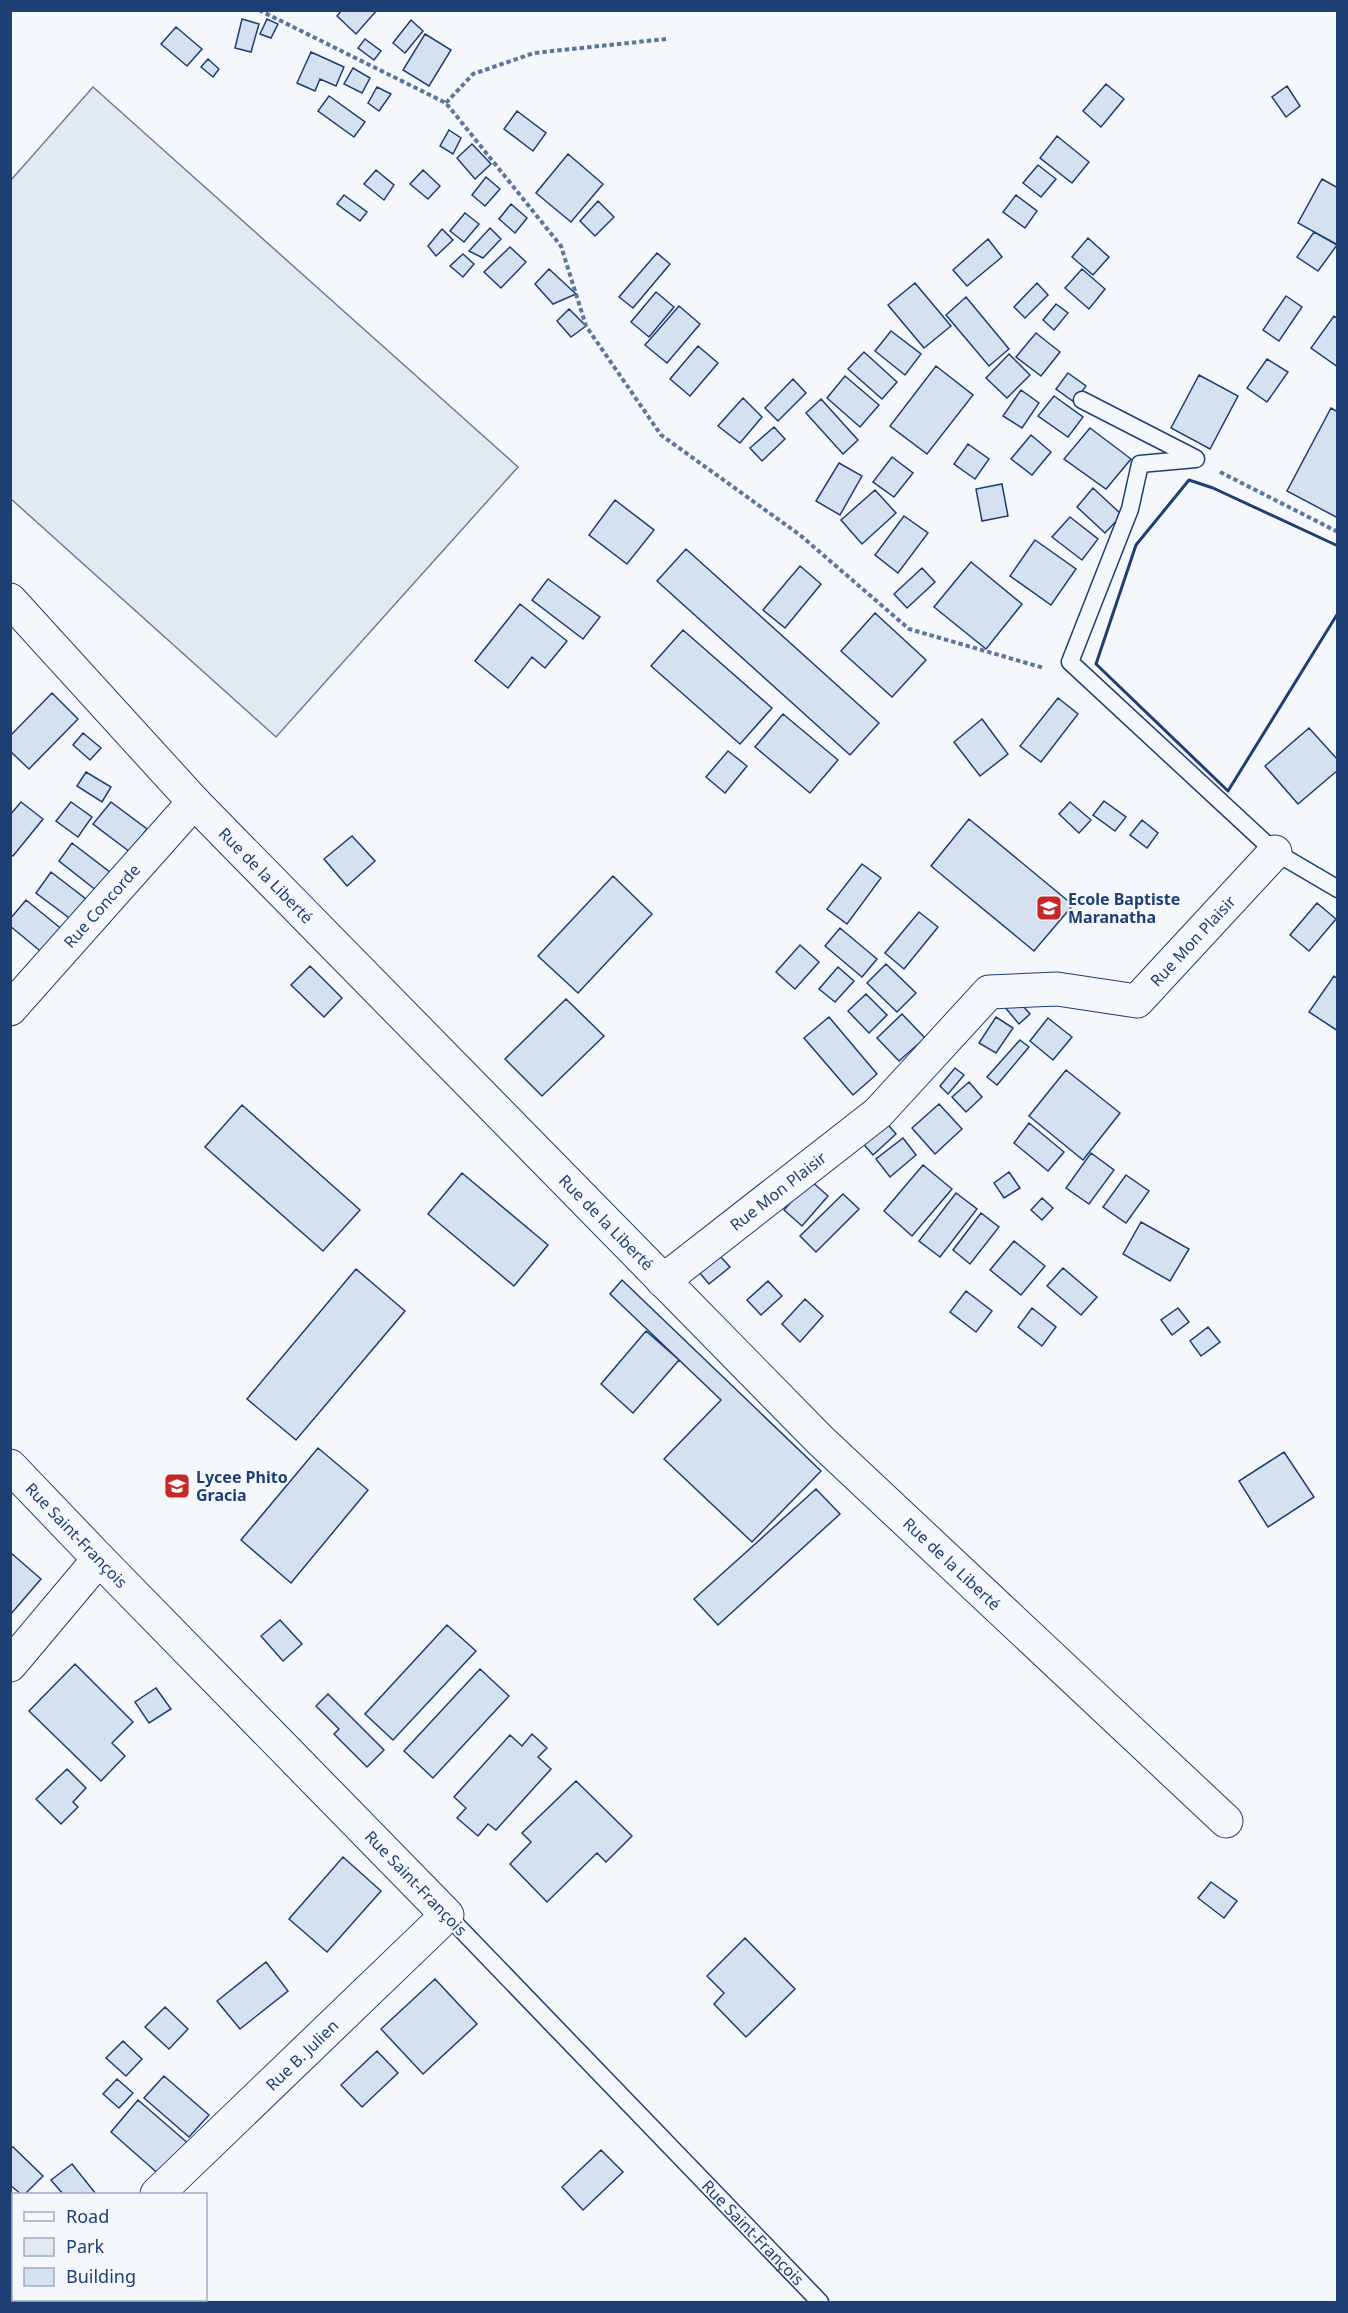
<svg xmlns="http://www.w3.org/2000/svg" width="1348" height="2313" viewBox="0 0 1348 2313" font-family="'Noto Sans',sans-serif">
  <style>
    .green { fill: #e3e9f0; stroke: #687fa3; stroke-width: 1.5 }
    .building { fill: #d5e0f0; stroke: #1d3f73; stroke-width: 1.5 }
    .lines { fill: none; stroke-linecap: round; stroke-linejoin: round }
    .service-casing { stroke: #1d3f73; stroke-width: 19 }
    .minor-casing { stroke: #1d3f73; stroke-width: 35 }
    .path { stroke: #5e769c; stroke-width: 4; stroke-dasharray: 4.5 3; stroke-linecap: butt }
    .service { stroke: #f4f7fb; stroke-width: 16 }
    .minor { stroke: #f4f7fb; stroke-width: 33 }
    .wall { stroke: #1d3f73; stroke-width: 3 }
    .labels { text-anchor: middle; stroke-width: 4.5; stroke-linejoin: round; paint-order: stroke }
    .street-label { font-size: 16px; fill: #1d3f73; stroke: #f4f7fb }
    .poi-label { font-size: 16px; font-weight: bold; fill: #1d3f73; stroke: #f4f7fb; text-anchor: start }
  </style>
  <rect width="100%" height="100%" fill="#f4f7fb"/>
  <path class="green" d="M93 87 518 467 276 737 11 499V180Z"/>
  <path class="building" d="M342 10H377L356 34 337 16Z
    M242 19 259 24 251 52 235 48Z
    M267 19 278 24 271 38 260 34Z
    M411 20 423 31 405 53 393 43Z
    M176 27 202 49 187 66 161 44Z
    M425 34 451 50 429 86 403 70Z
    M365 39 381 51 374 60 358 48Z
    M311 52 344 67 336 86 320 79 315 91 297 83Z
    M208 59 219 69 213 77 201 67Z
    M353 68 370 78 362 93 344 84Z
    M1106 84 1124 99 1101 127 1083 111Z
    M1287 86 1300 106 1286 117 1272 97Z
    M377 87 391 94 379 111 368 103Z
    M329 96 365 122 354 137 318 111Z
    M517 111 546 133 533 151 504 129Z
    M449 130 461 138 453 154 440 146Z
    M1057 136 1089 162 1072 183 1040 158Z
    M472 144 491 164 475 179 457 158Z
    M568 154 603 184 571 222 536 193Z
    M1038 165 1056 179 1041 197 1023 183Z
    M376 170 394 185 384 200 364 184Z
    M423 170 440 186 428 199 410 184Z
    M486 177 500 189 485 206 472 195Z
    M1322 179 1338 188V245L1298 223Z
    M344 195 367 212 360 221 337 204Z
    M1016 195 1037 211 1025 228 1003 212Z
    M598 201 614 217 595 236 580 221Z
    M511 204 527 218 515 233 499 219Z
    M465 213 479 224 464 242 450 231Z
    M490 228 501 239 483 258 469 251Z
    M442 229 453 240 436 256 428 246Z
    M1314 232 1337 245 1318 271 1297 257Z
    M1088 238 1109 257 1093 275 1072 257Z
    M988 239 1002 257 967 286 953 270Z
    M510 247 526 262 501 288 484 272Z
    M657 253 670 264 633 308 619 297Z
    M463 254 474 264 463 277 450 266Z
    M549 269 576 294 553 304 535 284Z
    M1082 269 1105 289 1089 309 1065 288Z
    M915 283 951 326 924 348 888 305Z
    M1037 283 1048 295 1025 318 1014 307Z
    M656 292 674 307 649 337 631 322Z
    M1286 296 1302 307 1279 341 1263 330Z
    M966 297 1009 349 989 366 946 315Z
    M1056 304 1068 313 1054 330 1043 320Z
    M679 306 700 324 667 363 645 345Z
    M569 309 586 326 571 337 557 321Z
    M1334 316 1338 319V367L1311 348Z
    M891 331 921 354 905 375 875 351Z
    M1036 333 1060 352 1041 376 1016 357Z
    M698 346 718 363 690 396 670 379Z
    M864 352 897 382 882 399 848 369Z
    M1009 354 1030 375 1007 398 986 378Z
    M1267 359 1288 372 1267 402 1247 388Z
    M936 366 973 395 927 454 890 426Z
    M1068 373 1086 386 1074 402 1056 389Z
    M1199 375 1238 396 1210 449 1171 428Z
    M845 376 879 405 860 427 827 398Z
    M793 379 806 393 778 421 765 408Z
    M1021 390 1039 403 1022 428 1003 416Z
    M1054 396 1083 417 1068 437 1038 416Z
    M743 398 762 417 740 443 718 426Z
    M821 399 858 440 843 454 806 413Z
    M1331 408 1338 412V518L1287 491Z
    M774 427 785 439 762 461 750 448Z
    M1090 428 1131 459 1106 489 1064 459Z
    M1031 435 1051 452 1032 475 1011 459Z
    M968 444 989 459 975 479 954 464Z
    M892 457 913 473 894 497 873 482Z
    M839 463 862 476 840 515 816 501Z
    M1002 484 1008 516 982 521 976 489Z
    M1093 488 1122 515 1105 533 1077 507Z
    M875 490 896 513 862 544 841 520Z
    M615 500 654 530 627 564 589 535Z
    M904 516 928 533 898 573 875 555Z
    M1070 517 1098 539 1082 560 1052 537Z
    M1035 540 1076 569 1051 605 1010 576Z
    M686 549 879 723 850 755 657 581Z
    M971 562 1022 604 986 649 934 607Z
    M800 566 821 584 785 628 763 610Z
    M922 568 935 582 907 608 894 594Z
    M548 579 600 617 583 639 532 600Z
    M520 604 567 641 545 668 532 657 508 688 475 661Z
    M875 613 926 660 892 697 841 651Z
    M683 630 772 708 740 744 651 666Z
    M52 693 78 719 29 769 10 751V736Z
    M1058 698 1078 714 1041 762 1020 746Z
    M783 714 838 760 810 793 755 747Z
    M982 719 1008 754 980 776 954 742Z
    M1309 728 1338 760V770L1298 804 1265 766Z
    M83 733 101 748 90 760 73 745Z
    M728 751 747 766 725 793 706 777Z
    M86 772 111 787 102 802 77 786Z
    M1104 801 1126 817 1115 831 1093 815Z
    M21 802 43 819 13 856 10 854V815Z
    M71 802 92 817 78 837 56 821Z
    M111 802 147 829 130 852 93 824Z
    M1070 802 1091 820 1079 833 1059 814Z
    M969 819 1073 905 1034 951 931 866Z
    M1142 820 1158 833 1147 848 1130 835Z
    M352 836 375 861 347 886 324 859Z
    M72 843 115 876 101 894 59 861Z
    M862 864 881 878 847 924 827 909Z
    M51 872 95 906 80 926 36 893Z
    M613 876 652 914 578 993 538 956Z
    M26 900 69 935 50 959 10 926V919Z
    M1317 903 1336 919 1309 951 1290 935Z
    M919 912 938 927 904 969 885 953Z
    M840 928 877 959 862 977 825 946Z
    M800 945 819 962 795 989 776 972Z
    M886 964 916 993 897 1012 867 983Z
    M310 966 342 998 324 1017 291 985Z
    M838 967 854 981 835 1002 819 989Z
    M1334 976 1338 979V1031L1309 1012Z
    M866 994 887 1015 869 1033 848 1011Z
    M1015 997 1030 1014 1019 1024 1004 1006Z
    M566 999 604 1036 542 1096 505 1059Z
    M902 1014 925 1038 899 1061 877 1038Z
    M829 1017 877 1074 853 1095 804 1038Z
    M996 1017 1013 1028 996 1053 979 1043Z
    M1048 1018 1072 1037 1053 1060 1030 1041Z
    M1020 1040 1029 1047 997 1085 987 1077Z
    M955 1068 964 1075 948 1094 940 1086Z
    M1066 1070 1120 1113 1083 1160 1029 1116Z
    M969 1082 982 1097 966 1112 952 1097Z
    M939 1104 962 1129 935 1154 912 1128Z
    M242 1105 360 1210 323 1251 205 1147Z
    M883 1119 896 1134 873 1155 859 1139Z
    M1029 1123 1064 1152 1048 1171 1014 1143Z
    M903 1138 916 1155 890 1177 876 1159Z
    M1091 1153 1114 1170 1089 1204 1066 1188Z
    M923 1165 952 1189 912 1236 884 1211Z
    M1009 1172 1020 1188 1004 1198 994 1183Z
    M462 1173 548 1245 514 1286 428 1214Z
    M1126 1175 1149 1191 1126 1223 1103 1207Z
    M810 1180 828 1196 802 1226 784 1210Z
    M956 1193 977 1209 940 1257 919 1241Z
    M843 1194 859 1209 816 1252 800 1236Z
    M1042 1198 1053 1208 1042 1220 1031 1210Z
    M981 1213 999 1227 970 1264 953 1250Z
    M1141 1222 1189 1249 1170 1281 1123 1254Z
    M1014 1241 1045 1266 1021 1295 990 1270Z
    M719 1255 730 1267 709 1284 699 1272Z
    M1063 1268 1097 1297 1081 1315 1047 1286Z
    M356 1269 405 1311 296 1440 247 1399Z
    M622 1280 821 1471 752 1542 664 1459 721 1400 610 1294Z
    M768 1281 782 1296 761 1315 747 1300Z
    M966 1291 992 1311 976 1332 950 1312Z
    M805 1299 823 1316 800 1342 782 1324Z
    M1032 1308 1056 1327 1042 1346 1018 1327Z
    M1178 1308 1189 1322 1172 1335 1161 1320Z
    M1208 1327 1220 1342 1201 1356 1190 1341Z
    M646 1331 679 1360 633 1413 601 1384Z
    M318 1448 368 1490 291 1583 241 1540Z
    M1284 1452 1314 1497 1268 1527 1239 1481Z
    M816 1489 840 1514 718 1625 694 1599Z
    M11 1553 41 1579 10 1615V1555Z
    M280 1620 302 1644 283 1661 261 1636Z
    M447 1625 476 1651 393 1740 365 1714Z
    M75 1664 133 1722 112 1743 125 1756 101 1781 29 1711Z
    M480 1669 509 1696 433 1778 404 1751Z
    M156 1688 171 1709 149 1723 135 1702Z
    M328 1694 384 1750 367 1767 334 1734 339 1729 316 1706Z
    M532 1734 547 1748 538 1757 551 1769 496 1830 488 1824 478 1836 457 1818 466 1808 454 1797 510 1735 522 1746Z
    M67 1769 86 1788 73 1802 78 1807 61 1824 36 1799Z
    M576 1781 632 1836 606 1862 597 1853 547 1902 510 1864 531 1842 522 1833Z
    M343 1857 381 1891 327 1952 289 1919Z
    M1211 1882 1237 1901 1224 1918 1198 1898Z
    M745 1938 795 1989 746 2037 714 2004 724 1993 707 1976Z
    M266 1962 288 1991 240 2029 217 2001Z
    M435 1979 477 2024 423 2074 381 2029Z
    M165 2007 188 2029 169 2049 145 2027Z
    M123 2041 142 2059 126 2076 106 2058Z
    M377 2051 398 2073 362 2107 341 2085Z
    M164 2076 209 2115 189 2137 144 2098Z
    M117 2079 133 2093 119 2108 103 2094Z
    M138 2100 190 2145 162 2177 111 2132Z
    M13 2147 43 2176 25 2194H21L10 2185V2149Z
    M601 2150 623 2172 583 2210 562 2187Z
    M72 2164 96 2194H63L51 2180Z
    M14 2235V2269L10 2271V2237Z"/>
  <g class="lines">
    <defs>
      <g id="service">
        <path d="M1082 400 1195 458"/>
        <path d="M1196 459 1140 464 1130 509 1070 662 1275 852 1338 889"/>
        <path id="s1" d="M447 1915 820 2302"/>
      </g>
      <g id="minor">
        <path id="s2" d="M10 600 194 802 820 1440 1226 1821"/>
        <path id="s3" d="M10 1009 194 802"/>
        <path id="s4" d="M663 1281 878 1113 989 992 1057 989 1137 1001 1275 852"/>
        <path id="s5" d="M10 1466 99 1559 447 1915 157 2194"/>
        <path d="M10 1665 99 1559"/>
        <path d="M45 2302 48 2300"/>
      </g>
    </defs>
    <use href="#service" class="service-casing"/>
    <use href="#minor" class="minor-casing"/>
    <path class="path" d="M259 10 446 103 561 246 586 326 661 435 800 535 909 629 1044 668
      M446 103 473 74 534 53 666 39
      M1220 472 1338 532"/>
    <use href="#service" class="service"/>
    <use href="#minor" class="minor"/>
    <path class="wall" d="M1338 546 1213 488 1189 480 1136 545 1096 664 1228 791 1338 613"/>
  </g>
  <defs>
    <symbol id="school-square" viewBox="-11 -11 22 22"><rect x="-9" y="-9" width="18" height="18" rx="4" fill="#c62828" stroke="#f4f7fb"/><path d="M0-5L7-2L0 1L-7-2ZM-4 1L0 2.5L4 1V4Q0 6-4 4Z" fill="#fff"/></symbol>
  </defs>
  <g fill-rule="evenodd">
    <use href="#school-square" x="1034" y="893" width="30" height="30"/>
    <use href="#school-square" x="162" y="1471" width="30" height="30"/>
  </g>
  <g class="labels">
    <g class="street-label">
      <text dy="6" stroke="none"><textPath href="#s2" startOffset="376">Rue de la Liberté</textPath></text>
      <text dy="6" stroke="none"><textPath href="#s3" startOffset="138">Rue Concorde</textPath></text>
      <text dy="6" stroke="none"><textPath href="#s4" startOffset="668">Rue Mon Plaisir</textPath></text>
      <text dy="6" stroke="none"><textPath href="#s4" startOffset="146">Rue Mon Plaisir</textPath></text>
      <text dy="6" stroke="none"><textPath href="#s2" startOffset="862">Rue de la Liberté</textPath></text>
      <text dy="6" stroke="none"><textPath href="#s5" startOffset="96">Rue Saint-François</textPath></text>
      <text dy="6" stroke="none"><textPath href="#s2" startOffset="1348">Rue de la Liberté</textPath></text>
      <text transform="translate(416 1883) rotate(46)" y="6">Rue Saint-François</text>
      <text transform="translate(302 2055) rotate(-44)" y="6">Rue B. Julien</text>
      <text dy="6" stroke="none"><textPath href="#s1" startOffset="441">Rue Saint-François</textPath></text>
    </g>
    <g class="poi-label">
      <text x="1068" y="905">Ecole Baptiste<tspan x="1068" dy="18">Maranatha</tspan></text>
      <text x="196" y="1483">Lycee Phito<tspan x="196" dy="18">Gracia</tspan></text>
    </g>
  </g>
  <rect width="1348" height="2313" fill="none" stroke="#1d3f73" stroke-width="24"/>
  <rect x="12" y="2193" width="195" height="108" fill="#f4f7fb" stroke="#9eadc5" stroke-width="1.5"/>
  <rect x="24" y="2212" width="30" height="9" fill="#f4f7fb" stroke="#9eadc5" stroke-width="1.5"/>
  <text x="66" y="2223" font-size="18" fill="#1d3f73">Road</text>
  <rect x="24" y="2238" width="30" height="18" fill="#e3e9f0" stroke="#9eadc5" stroke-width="1.5"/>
  <text x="66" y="2253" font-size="18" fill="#1d3f73">Park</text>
  <rect x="24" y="2268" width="30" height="18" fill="#d5e0f0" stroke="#9eadc5" stroke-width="1.5"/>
  <text x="66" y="2283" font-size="18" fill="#1d3f73">Building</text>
</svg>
